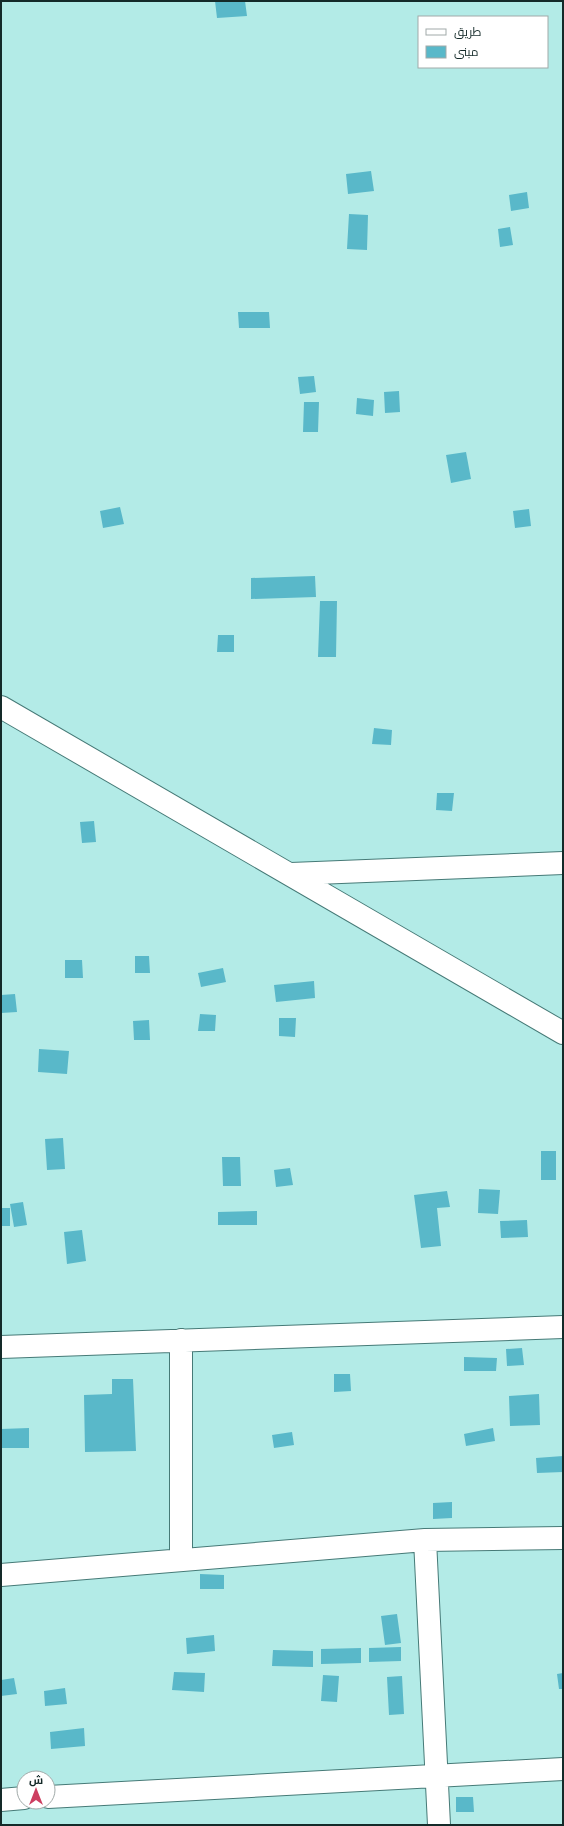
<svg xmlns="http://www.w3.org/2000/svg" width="564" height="1826" viewBox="0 0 564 1826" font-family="Merriweather,Cairo,serif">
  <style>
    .building { fill: #59b8c9 }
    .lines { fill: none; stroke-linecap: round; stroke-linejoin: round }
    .minor-casing { stroke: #467a77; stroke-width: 24 }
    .minor { stroke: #fff; stroke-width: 22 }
  </style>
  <rect width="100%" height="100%" fill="#b3ebe7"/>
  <path class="building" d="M215 1H245L247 16 217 18Z
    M371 171 374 191 348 194 346 174Z
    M527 192 529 208 511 211 509 195Z
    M349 214 368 215 367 250 347 249Z
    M510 227 513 245 500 247 498 229Z
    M238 312H269L270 328H239Z
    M314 376 316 392 300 394 298 377Z
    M399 391 400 412 385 413 384 392Z
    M357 398 374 400 373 416 356 414Z
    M304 402H319L318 432H303Z
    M466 452 471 479 451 483 446 455Z
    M120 507 124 524 103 528 100 511Z
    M529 509 531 526 515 528 513 511Z
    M315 576 316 597 251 599V578Z
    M320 601H337L336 657H318Z
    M218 635H234V652H217Z
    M374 728 392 730 391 745 372 744Z
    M437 793H454L452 811 436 810Z
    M94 821 96 842 82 843 80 822Z
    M135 956H149L150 973H135Z
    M65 960H82L83 978H65Z
    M223 968 226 982 201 987 198 973Z
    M314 981 315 998 276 1002 274 985Z
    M15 994 17 1012 1 1013V995Z
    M200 1014 216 1015 215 1031H198Z
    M279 1018H296L295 1037 279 1036Z
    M149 1020 150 1040H134L133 1021Z
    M39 1049 69 1051 67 1074 38 1072Z
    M63 1138 65 1169 47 1170 45 1139Z
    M541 1151H556V1180H541Z
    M222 1157H240L241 1186H223Z
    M290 1168 293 1185 276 1187 274 1170Z
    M479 1189 500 1190 498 1214 478 1213Z
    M447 1191 450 1207 437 1208 441 1246 421 1248 414 1195Z
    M23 1202 27 1225 14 1227 10 1204Z
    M1 1208H10V1226H1Z
    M257 1211V1225H218V1212Z
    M527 1220 528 1237 501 1238 500 1221Z
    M82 1230 86 1261 67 1264 64 1232Z
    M522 1348 524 1365 507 1366 506 1349Z
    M464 1357 497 1358 496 1371H464Z
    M334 1374H350L351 1391 334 1392Z
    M112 1379H133L136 1451 85 1452 84 1395 112 1394Z
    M539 1394 540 1425 510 1426 509 1396Z
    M29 1428V1448H1V1429Z
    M493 1428 495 1441 466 1446 464 1434Z
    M292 1432 294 1445 274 1448 272 1435Z
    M563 1456V1472L537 1473 536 1458Z
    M452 1502V1518L433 1519V1503Z
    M200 1574 224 1575V1589H200Z
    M397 1614 401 1643 385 1645 381 1616Z
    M214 1635 215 1651 187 1654 186 1638Z
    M401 1647V1661L369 1662V1648Z
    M361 1648V1663L321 1664V1649Z
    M273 1650 313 1651V1667L272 1666Z
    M174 1672 205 1673 204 1692 172 1690Z
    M563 1673V1689H559L557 1674Z
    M323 1675 339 1676 337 1702 321 1701Z
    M402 1676 404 1714 389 1715 387 1677Z
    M14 1678 17 1694 1 1696V1680Z
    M65 1688 67 1704 45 1706 44 1691Z
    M84 1728 85 1746 51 1749 50 1732Z
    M456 1797H473L474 1812H456Z"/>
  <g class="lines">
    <defs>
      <path id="minor" d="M1 707 563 1033
        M291 874 563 863
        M181 1340V1560
        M1 1347 563 1327
        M425 1540 439 1825
        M1 1575 425 1540 563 1538
        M48 1797 563 1769
        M1 1800 24 1798"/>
    </defs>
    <use href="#minor" class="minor-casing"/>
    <use href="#minor" class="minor"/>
  </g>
  <rect width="564" height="1826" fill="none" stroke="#142a29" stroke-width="4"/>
  <rect x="418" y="16" width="130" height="52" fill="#ffffff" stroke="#a1aaa9"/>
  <rect x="426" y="29" width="20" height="6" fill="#ffffff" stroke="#a1aaa9"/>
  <text x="454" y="36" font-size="12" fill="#142a29">طريق</text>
  <rect x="426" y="46" width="20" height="12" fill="#59b8c9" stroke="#a1aaa9"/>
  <text x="454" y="56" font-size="12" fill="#142a29">مبنى</text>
  <g transform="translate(36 1790)"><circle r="19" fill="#ffffff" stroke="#a1aaa9"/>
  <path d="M0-3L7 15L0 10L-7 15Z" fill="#cd3e60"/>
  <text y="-6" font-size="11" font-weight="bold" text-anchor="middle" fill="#142a29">ش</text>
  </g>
</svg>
